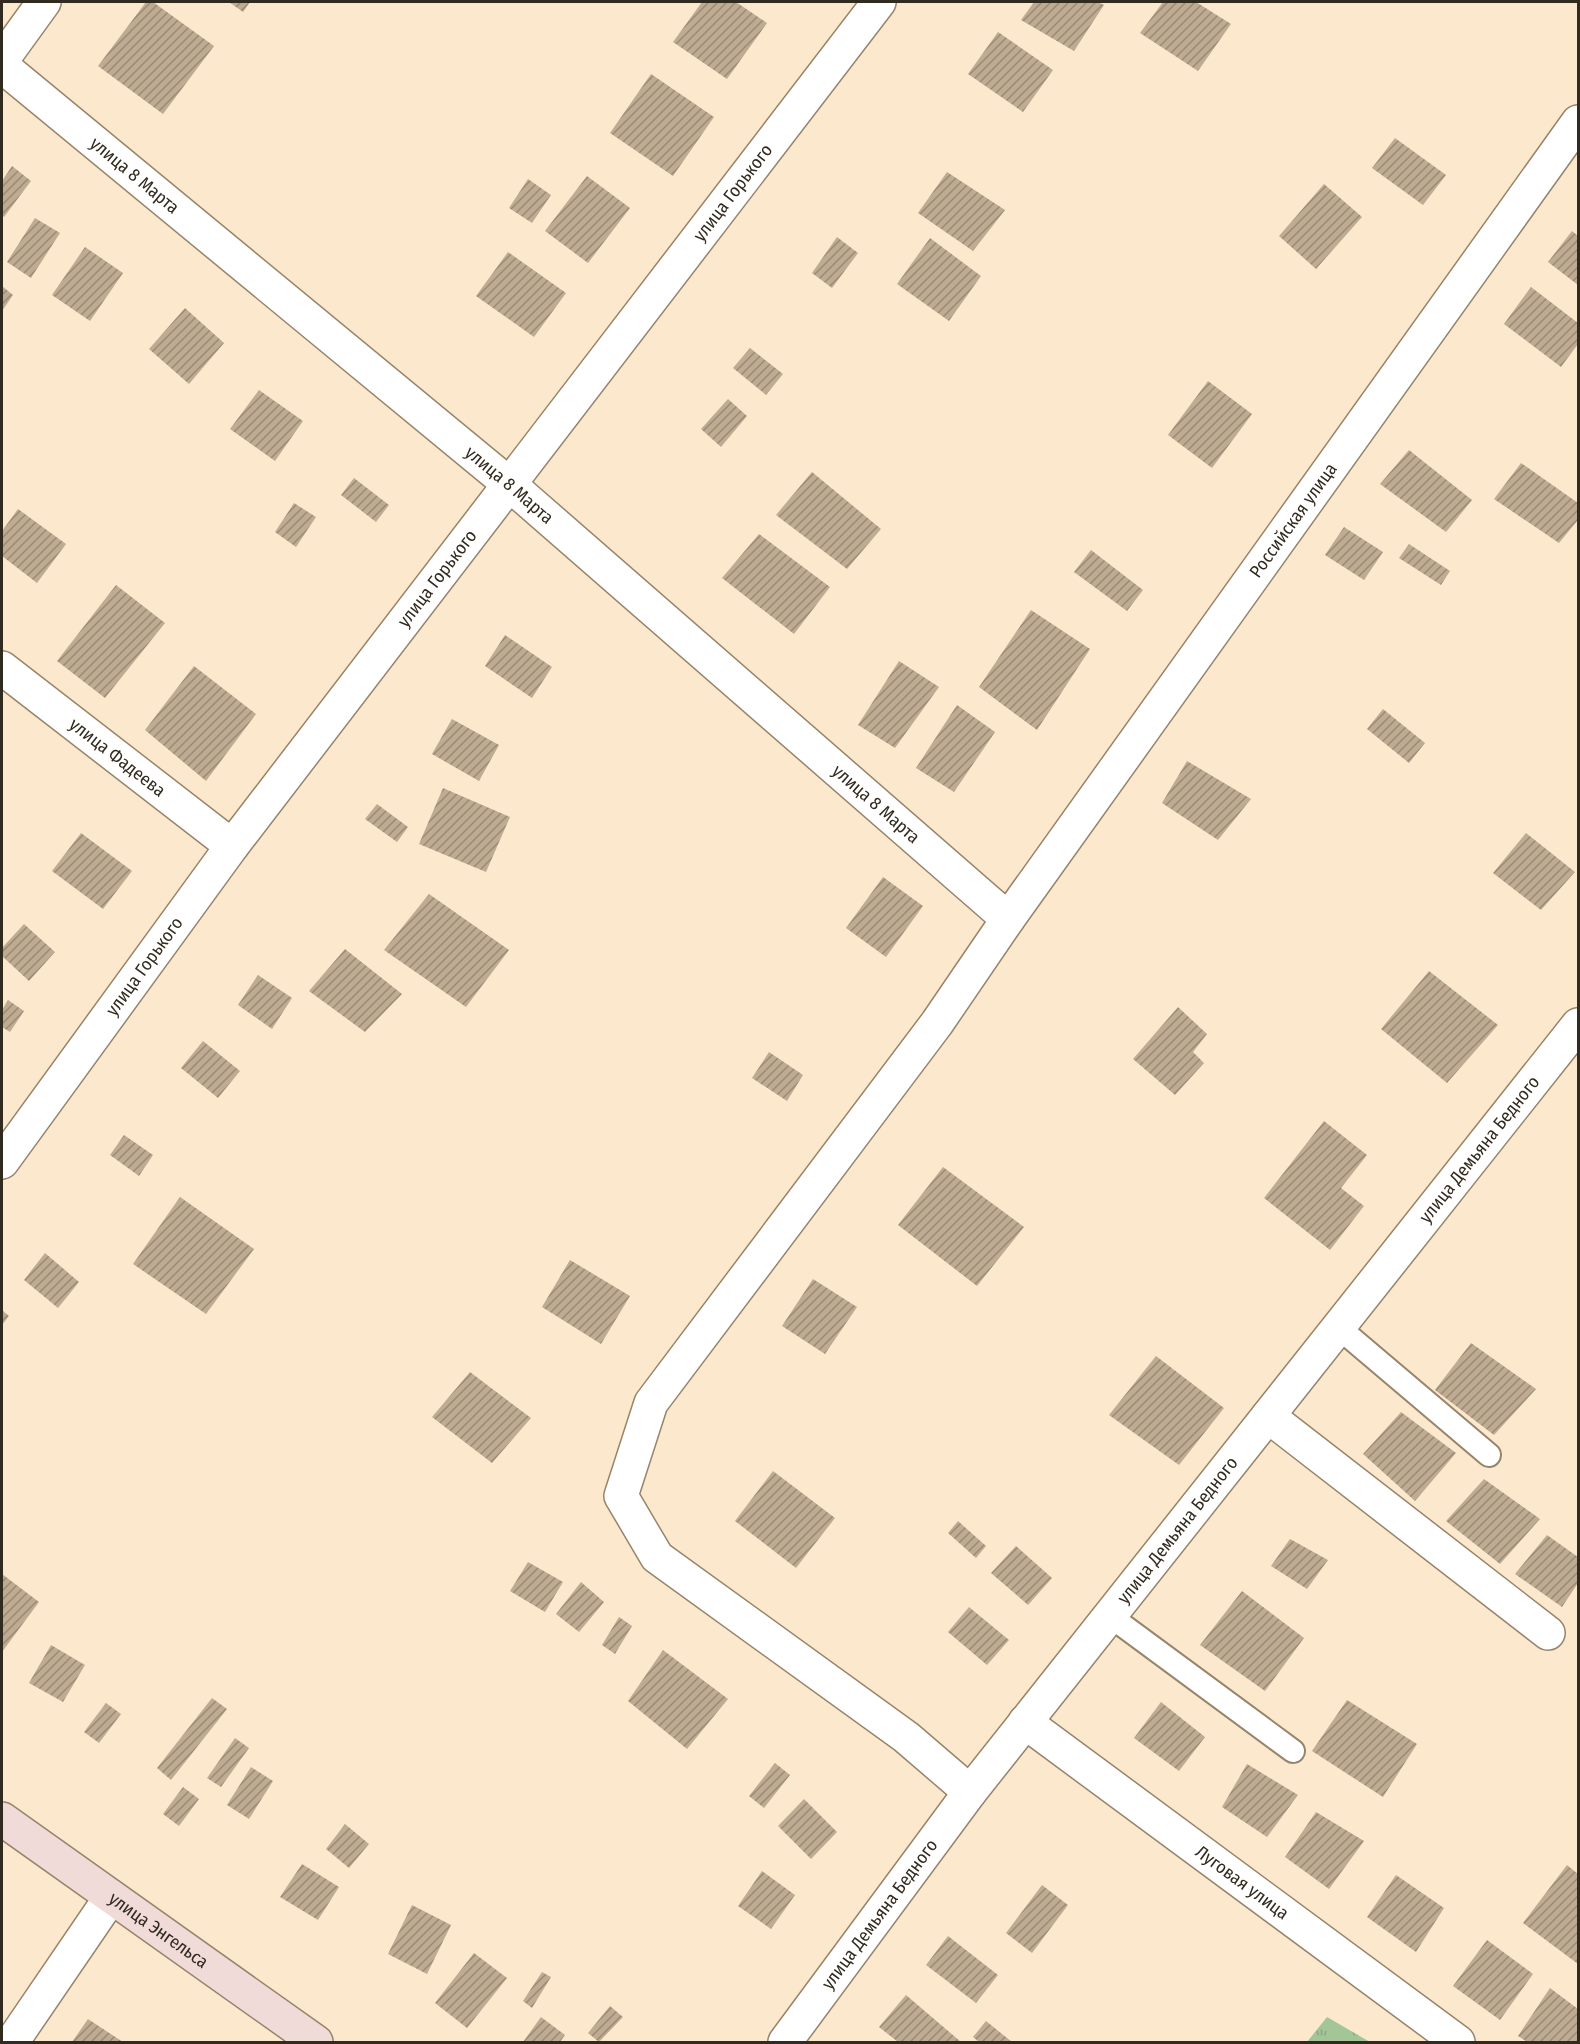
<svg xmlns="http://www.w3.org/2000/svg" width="1580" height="2044" viewBox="0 0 1580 2044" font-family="'Fira Sans Condensed',sans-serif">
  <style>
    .grass { fill: url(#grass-tufts) }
    .building { fill: url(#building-hatch) }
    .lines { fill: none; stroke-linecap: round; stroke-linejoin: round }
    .lane-casing { stroke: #96846b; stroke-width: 26 }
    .street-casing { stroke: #96846b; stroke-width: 36 }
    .secondary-casing { stroke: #96846b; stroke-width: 36 }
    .lane { stroke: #fff; stroke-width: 22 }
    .street { stroke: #fff; stroke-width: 33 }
    .secondary { stroke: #f1dbd8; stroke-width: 33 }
    .labels { text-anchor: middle; stroke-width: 6; stroke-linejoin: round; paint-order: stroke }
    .street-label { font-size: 18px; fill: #312a1f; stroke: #fce8cd }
  </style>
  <defs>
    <pattern id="grass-tufts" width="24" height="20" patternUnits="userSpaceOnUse" patternTransform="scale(1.5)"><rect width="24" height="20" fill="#a3c598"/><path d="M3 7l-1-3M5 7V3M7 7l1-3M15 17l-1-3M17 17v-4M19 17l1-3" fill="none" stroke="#8da983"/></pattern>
    <pattern id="building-hatch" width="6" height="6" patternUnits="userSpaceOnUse" patternTransform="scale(1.5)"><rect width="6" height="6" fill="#beab91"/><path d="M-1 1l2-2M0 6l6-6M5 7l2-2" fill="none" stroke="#9b8b76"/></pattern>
  </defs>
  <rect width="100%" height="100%" fill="#fce8cd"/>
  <path class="grass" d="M1327 2017 1370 2042H1307Z"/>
  <path class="building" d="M146 2H153L214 46 163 114 98 66Z
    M229 2H250L243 12Z
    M702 2H736L767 23 727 79 673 42Z
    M1034 2H1098L1104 5 1074 51 1021 20Z
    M1163 2H1196L1231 24 1198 71 1140 33Z
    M998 32 1053 70 1023 112 968 74Z
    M651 74 714 117 673 176 610 133Z
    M1395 138 1446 175 1423 205 1372 168Z
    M12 166 31 181 4 217 2 215V181Z
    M947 172 1005 210 973 251 918 213Z
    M587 176 630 208 588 263 545 231Z
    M528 179 551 195 532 223 509 208Z
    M1324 184 1362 217 1316 269 1279 236Z
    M35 218 60 233 31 278 7 262Z
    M1572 231 1578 236V285L1548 262Z
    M837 237 858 253 832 288 812 273Z
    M930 238 981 276 949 321 897 284Z
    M85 247 123 273 90 321 52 295Z
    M508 252 566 293 534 337 476 296Z
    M2 286 13 295 2 311Z
    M1531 287 1578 323V344L1561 367 1504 324Z
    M185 308 224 343 189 384 149 349Z
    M750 348 783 374 766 395 733 368Z
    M1208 381 1252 414 1212 468 1168 435Z
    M259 390 303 421 275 461 230 429Z
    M728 399 747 416 721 447 701 429Z
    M1409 450 1472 500 1446 532 1380 484Z
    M1521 463 1578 503V520L1559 543 1494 499Z
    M812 472 881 529 847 569 776 515Z
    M354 478 389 505 376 522 341 495Z
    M294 503 316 517 296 547 275 532Z
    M18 509 66 544 37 583 2 556V531Z
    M1344 527 1383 552 1364 580 1325 555Z
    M759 534 830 587 794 634 722 578Z
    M1409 544 1450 571 1441 585 1399 558Z
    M1091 550 1143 590 1127 611 1074 572Z
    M116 585 165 623 105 698 57 661Z
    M1031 610 1090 649 1037 730 979 687Z
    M505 635 552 667 532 698 485 666Z
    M899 661 939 687 895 748 858 725Z
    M194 666 256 714 206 781 145 730Z
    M957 705 995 732 954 792 916 768Z
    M1383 709 1425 743 1409 763 1367 729Z
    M452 719 499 745 479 781 432 754Z
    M1187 761 1251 799 1218 840 1162 803Z
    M443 788 510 817 486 872 419 844Z
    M377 804 408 827 397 842 365 819Z
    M81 833 132 871 103 909 52 871Z
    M1526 833 1575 872 1541 910 1493 873Z
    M883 877 923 906 886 957 846 928Z
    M429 894 509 950 466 1007 384 950Z
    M24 924 55 952 29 981 2 956V948Z
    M345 949 402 994 365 1032 309 991Z
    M1429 971 1498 1025 1447 1083 1381 1029Z
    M258 975 292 998 272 1029 238 1005Z
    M8 1000 24 1011 10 1032 2 1027V1010Z
    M1178 1007 1207 1034 1193 1052 1204 1063 1175 1095 1133 1059Z
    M203 1041 240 1071 218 1098 181 1068Z
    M769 1052 803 1075 787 1101 752 1078Z
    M1324 1121 1367 1155 1341 1188 1364 1206 1330 1250 1264 1198Z
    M124 1135 153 1155 139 1176 110 1155Z
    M943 1167 1024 1227 977 1286 898 1225Z
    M180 1197 254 1249 206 1314 133 1264Z
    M45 1253 79 1282 58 1308 24 1280Z
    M570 1260 630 1296 601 1344 542 1307Z
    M813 1279 857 1307 825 1354 782 1326Z
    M2 1310 9 1316 2 1325Z
    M1471 1343 1536 1389 1494 1435 1435 1390Z
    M1156 1356 1224 1408 1179 1465 1109 1415Z
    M470 1372 531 1418 492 1463 432 1417Z
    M1401 1412 1456 1453 1415 1501 1363 1454Z
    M773 1471 835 1518 796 1568 735 1521Z
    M1484 1479 1540 1519 1500 1564 1446 1521Z
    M958 1521 986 1546 976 1558 948 1533Z
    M1547 1535 1578 1557V1583L1562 1607 1515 1574Z
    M1290 1539 1328 1560 1307 1589 1271 1566Z
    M1016 1546 1052 1578 1028 1605 991 1573Z
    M528 1562 563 1582 545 1612 510 1591Z
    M2 1574 39 1602 2 1652Z
    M581 1582 604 1602 579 1632 556 1614Z
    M1242 1591 1304 1638 1265 1691 1200 1645Z
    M969 1607 1009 1640 987 1665 948 1632Z
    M619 1617 632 1626 615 1654 602 1645Z
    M51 1645 85 1665 63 1702 29 1683Z
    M663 1650 728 1699 687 1749 628 1701Z
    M212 1698 227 1709 171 1780 157 1768Z
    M1347 1700 1417 1744 1383 1797 1312 1751Z
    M1161 1702 1205 1737 1179 1771 1134 1738Z
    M106 1703 121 1714 99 1743 84 1732Z
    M235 1738 249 1748 221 1787 207 1778Z
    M775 1763 790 1775 764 1808 749 1796Z
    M1247 1764 1298 1795 1267 1837 1222 1807Z
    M251 1767 273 1781 249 1819 227 1805Z
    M183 1787 199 1799 179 1826 163 1814Z
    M804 1799 837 1832 811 1859 778 1826Z
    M1316 1812 1364 1841 1329 1889 1285 1857Z
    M345 1824 369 1844 349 1868 326 1849Z
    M302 1864 339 1887 318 1920 280 1897Z
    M1567 1865 1578 1874V1964L1523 1923Z
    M762 1871 795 1895 771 1929 738 1906Z
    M1396 1875 1444 1908 1416 1952 1367 1917Z
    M1042 1885 1068 1905 1032 1953 1006 1933Z
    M412 1905 451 1925 427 1974 388 1954Z
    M948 1936 998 1975 976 2003 926 1965Z
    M1487 1940 1533 1974 1500 2020 1453 1986Z
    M474 1953 507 1978 467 2028 435 2003Z
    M542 1972 551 1977 532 2008 523 2001Z
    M1550 1988 1578 2009V2042H1527L1518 2036Z
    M906 1995 961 2042H898L879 2027Z
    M610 2006 623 2017 599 2042 588 2033Z
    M541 2017 565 2035 560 2042H523Z
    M88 2019 123 2042H72Z
    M986 2021 1012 2042H979L973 2037Z"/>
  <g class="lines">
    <defs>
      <path id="lane" d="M1338 1327 1489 1455
        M1110 1616 1293 1751"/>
      <g id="street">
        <path d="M2 60 44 2"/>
        <path id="s1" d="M2 66 509 484 1008 919"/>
        <path id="s2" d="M2 668 232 846"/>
        <path id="s3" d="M2 1162 232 846 879 2"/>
        <path d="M1268 1416 1548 1633"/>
        <path id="s4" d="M1025 1722 1458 2042"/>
        <path id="s5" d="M970 1792 906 1737 657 1557 621 1496 651 1403 937 1023 1008 919 1578 122"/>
        <path d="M12 2042 111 1897"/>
        <path id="s6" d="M785 2042 970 1792 1578 1025"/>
      </g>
      <g id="secondary">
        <path id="s7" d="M2 1819 316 2042"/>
      </g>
    </defs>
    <use href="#lane" class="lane-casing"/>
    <use href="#street" class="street-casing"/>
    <use href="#secondary" class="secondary-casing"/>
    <use href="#lane" class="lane"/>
    <use href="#street" class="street"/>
    <use href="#secondary" class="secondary"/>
  </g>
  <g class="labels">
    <g class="street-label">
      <text dy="6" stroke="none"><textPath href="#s1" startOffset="172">улица 8 Марта</textPath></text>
      <text dy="6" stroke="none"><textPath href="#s3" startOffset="1214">улица Горького</textPath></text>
      <text dy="6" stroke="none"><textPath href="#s1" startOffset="658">улица 8 Марта</textPath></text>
      <text dy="6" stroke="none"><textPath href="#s5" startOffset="1652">Российская улица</textPath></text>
      <text dy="6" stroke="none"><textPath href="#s3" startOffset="728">улица Горького</textPath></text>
      <text dy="6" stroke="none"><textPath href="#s2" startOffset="146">улица Фадеева</textPath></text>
      <text dy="6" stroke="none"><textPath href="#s1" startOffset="1144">улица 8 Марта</textPath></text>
      <text dy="6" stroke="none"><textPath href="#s3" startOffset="242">улица Горького</textPath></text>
      <text dy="6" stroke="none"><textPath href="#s6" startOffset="1131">улица Демьяна Бедного</textPath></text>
      <text dy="6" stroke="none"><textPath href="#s6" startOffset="645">улица Демьяна Бедного</textPath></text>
      <text dy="6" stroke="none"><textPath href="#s4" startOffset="270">Луговая улица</textPath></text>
      <text dy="6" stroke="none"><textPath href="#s6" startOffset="159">улица Демьяна Бедного</textPath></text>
      <text dy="6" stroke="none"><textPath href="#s7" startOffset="192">улица Энгельса</textPath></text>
    </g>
  </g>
  <rect width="1580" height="2044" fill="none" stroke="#312a1f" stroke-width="6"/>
</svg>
